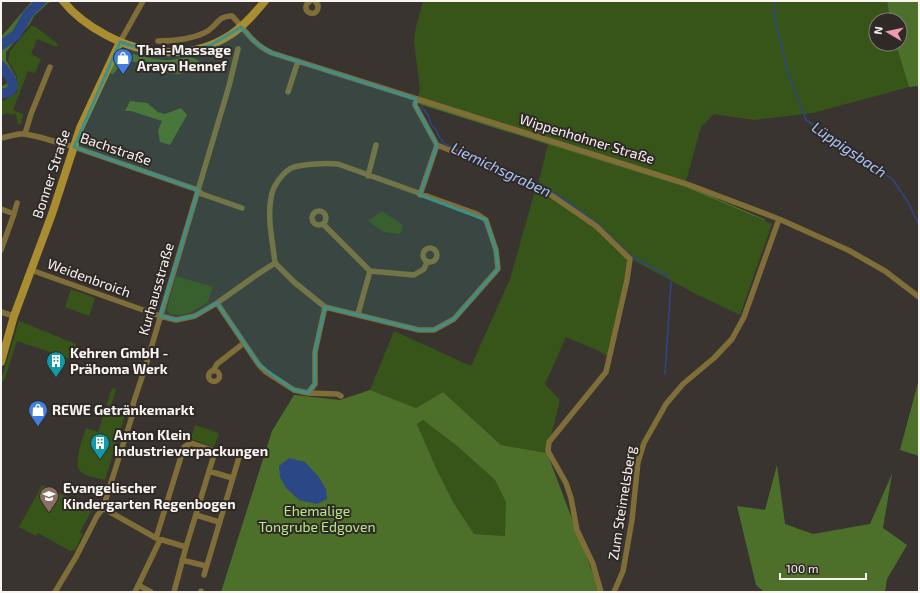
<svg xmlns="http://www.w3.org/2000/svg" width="920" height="593" viewBox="0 0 920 593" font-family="'Exo 2',sans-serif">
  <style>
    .green { fill: #375419 }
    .forest { fill: #4c7029; fill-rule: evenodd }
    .water { fill: #2c4785 }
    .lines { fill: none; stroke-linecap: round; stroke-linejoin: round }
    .stream { stroke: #2c4785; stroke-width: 1.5 }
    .river { stroke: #2c4785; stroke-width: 10 }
    .minor { stroke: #806e39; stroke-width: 5.5 }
    .secondary { stroke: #aa8d30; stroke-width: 8 }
    .marked { fill: #3e8f88; fill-opacity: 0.2; stroke: #3e8f88; stroke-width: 3; stroke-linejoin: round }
    .labels { text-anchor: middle; stroke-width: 4; stroke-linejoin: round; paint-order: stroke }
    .poi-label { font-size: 14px; font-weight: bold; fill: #f8f4f2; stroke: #302a27; text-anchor: start }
    .street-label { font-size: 14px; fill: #f8f4f2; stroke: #302a27 }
    .park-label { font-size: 14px; fill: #b5eb89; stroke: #302a27 }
    .water-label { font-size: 15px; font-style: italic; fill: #acc6fd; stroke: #302a27 }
  </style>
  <rect width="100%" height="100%" fill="#3a3431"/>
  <path class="green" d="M423 1H887L890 20H876V44H896L909 87 813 113 754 120 714 114 701 127 685 185 419 103V104L418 97 420 89 414 42 415 31Z
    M31 26 36 27 58 44 57 47 37 39 31 54 41 59 35 73 28 71 13 110 23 114 21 124 18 125 16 114 9 115V113L1 115V102L3 101 17 92V76L8 61 10 51Z
    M548 144 685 187 772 224 740 315 694 293 631 259 608 357 599 351 566 337 545 384 560 400 547 453 501 445 443 392 416 408 370 390 394 331 471 366 510 279 536 187 538 185Z
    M382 211 403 225 400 234 384 232 368 221Z
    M176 276 213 287 208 302C196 310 185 318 170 314L167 309Z
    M71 289 95 298 89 316 65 307Z
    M19 321 76 344 71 359 17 341 4 381 1 380Z
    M112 388 116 389 110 410 125 415 105 480C98 478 87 477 81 472 72 464 83 438 86 428L98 432Z
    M423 420 456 445 495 480 507 502 505 536 474 534 453 502 436 468 417 424Z
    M195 425 219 433 214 447 191 439Z
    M42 485 91 508 92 510 80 532 83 534 75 550 70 551 38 533 36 536 19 527Z"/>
  <path class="forest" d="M32 1H55L48 3 34 16 29 25 6 52V60L16 77V90L1 99V87L7 83 6 76 1 71V37Z
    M887 1H919V86L909 87 896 44H900V20H890Z
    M124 53C139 54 155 61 170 60 181 59 192 54 200 62L198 71H188L180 74 167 73 159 71 143 63 128 61 122 63 113 74 110 73 117 55Z
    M130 101 147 103 158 112 165 114 181 108 187 115 170 145 160 142 158 130 162 121 131 111H125Z
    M421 102 685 185 764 219 766 221 685 187 419 104Z
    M919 379V456L900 450Z
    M370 390 416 408 443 392 501 445 547 453 600 592H221L272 431 294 395 340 400ZM423 420 456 445 495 480 506 502 505 536 474 534 453 502 436 468 417 424Z
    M777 465 785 524 813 534 870 524 892 474 883 528 907 545 887 579 885 592H764L756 585 737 506 765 510Z"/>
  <path class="water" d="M289 458 305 462 318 476 326 489 327 499 317 504 299 500 286 488 280 477 279 466Z"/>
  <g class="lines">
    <path class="stream" d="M775 1 774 16 788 72 806 120 840 142 893 180 908 202 919 225
      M421 106 428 115 431 124 437 131 439 137 445 144 478 159
      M524 178 543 186 578 209 597 223 631 256 670 277
      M665 374 671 282"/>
    <path class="river" d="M1 45 16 35 28 14 41 1
      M1 66C7 73 12 78 13 87L9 92 1 94"/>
    <path class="minor" d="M310 1C297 11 319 21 318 5L315 1
      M158 41C174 41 189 40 204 33 216 28 218 15 232 16 245 29 253 45 272 53L687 184 779 219 848 250 885 271 919 297
      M120 42 143 1
      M288 92 298 61
      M416 99 415 105 437 145 525 181 548 193 596 226 630 259 627 280 606 372 549 442 548 451 566 483 571 498 577 530 593 564 601 592
      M25 134 31 114 50 67
      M1 138 19 134H25L39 137 74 147 198 190 202 194 242 208
      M368 176 376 145
      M420 195 437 145
      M1 209 14 214 17 203
      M312 218a7 7 0 1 1 14 0a7 7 0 1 1-14 0Z
      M323 224 370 271 414 275 424 269 427 262
      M423 255a7 7 0 1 1 14 0a7 7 0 1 1-14 0Z
      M1 250 14 214
      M275 263 294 282 325 307
      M31 270 160 316 176 320 195 316 217 303 255 276 275 263
      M217 303 259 365 266 372 294 390 308 393 315 384V352L325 307 419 330H434L454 319 498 269 496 250 486 220 477 214 338 164C326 163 305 164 294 167 283 171 272 187 271 198 267 219 273 243 275 263
      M1 312 14 316
      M358 314 370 271
      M208.5 376a5.5 5.5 0 1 1 11 0a5.5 5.5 0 1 1-11 0Z
      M213 371 217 364 244 343
      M308 393 337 394 341 396
      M209 471 232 478
      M103 508 156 538 186 547 214 455 212 450 191 443 184 447 156 538
      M196 515 219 522
      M182 560 206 566
      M204 575 240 454
      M138 585 151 592
      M55 592 76 557 97 516 103 508 134 410 133 404 146 365 229 86 238 49
      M135 592 160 540
      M174 592 186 547
      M201 592V591
      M614 592 623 571 632 520 638 462 644 443 666 404 683 384 714 358 732 339 744 317 779 219"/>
    <path class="secondary" d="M63 1C75 16 89 26 106 35 145 56 192 60 230 35 244 26 255 13 265 1
      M1 362 14 316 52 214 80 128 120 42"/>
  </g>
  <path class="marked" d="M241 27 256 43 272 53 416 99 415 105 437 145 420 195 486 220 496 250 498 269 454 319 434 330H419L325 307 315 352V384L308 393 294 390 259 365 217 303 195 316 176 320 160 316 198 190 74 147 120 42 155 52H182L211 45Z"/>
  <defs>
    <symbol id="shop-pin" viewBox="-11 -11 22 30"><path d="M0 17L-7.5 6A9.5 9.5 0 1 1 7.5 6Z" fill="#3f7fe0" stroke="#302a27"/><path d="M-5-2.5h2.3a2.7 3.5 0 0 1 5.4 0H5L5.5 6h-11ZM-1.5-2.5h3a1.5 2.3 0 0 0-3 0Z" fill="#fff"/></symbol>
    <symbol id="building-pin" viewBox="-11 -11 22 30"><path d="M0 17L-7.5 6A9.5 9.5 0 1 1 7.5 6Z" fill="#0f9aa8" stroke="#302a27"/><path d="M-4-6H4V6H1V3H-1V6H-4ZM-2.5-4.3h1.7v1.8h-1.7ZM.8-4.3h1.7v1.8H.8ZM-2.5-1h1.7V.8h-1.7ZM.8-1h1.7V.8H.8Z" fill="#fff"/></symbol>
    <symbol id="school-pin" viewBox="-11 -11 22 30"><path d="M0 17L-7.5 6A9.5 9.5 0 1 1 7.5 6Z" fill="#8d6e63" stroke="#302a27"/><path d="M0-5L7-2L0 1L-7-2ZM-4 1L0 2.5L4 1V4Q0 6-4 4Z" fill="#fff"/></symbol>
  </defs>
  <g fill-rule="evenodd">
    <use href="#shop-pin" x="112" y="47" width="22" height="30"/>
    <use href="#building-pin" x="45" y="350" width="22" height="30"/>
    <use href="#shop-pin" x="27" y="399" width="22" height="30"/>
    <use href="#building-pin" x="89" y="432" width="22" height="30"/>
    <use href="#school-pin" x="38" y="485" width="22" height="30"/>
  </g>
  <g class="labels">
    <g class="poi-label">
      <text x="137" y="55">Thai-Massage<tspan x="137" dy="16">Araya Hennef</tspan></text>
      <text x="70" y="358">Kehren GmbH -<tspan x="70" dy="16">Prähoma Werk</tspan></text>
      <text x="52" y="415">REWE Getränkemarkt</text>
      <text x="114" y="440">Anton Klein<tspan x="114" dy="16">Industrieverpackungen</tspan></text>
      <text x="63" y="493">Evangelischer<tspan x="63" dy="16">Kindergarten Regenbogen</tspan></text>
    </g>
    <g class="street-label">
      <text transform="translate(587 139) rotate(17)" y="5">Wippenhohner Straße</text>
      <text transform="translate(116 149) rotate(19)" y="5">Bachstraße</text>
      <text transform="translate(51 174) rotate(-72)" y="5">Bonner Straße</text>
      <text transform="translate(89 278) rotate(20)" y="5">Weidenbroich</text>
      <text transform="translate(156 289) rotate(-74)" y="5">Kurhausstraße</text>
      <text transform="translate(622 503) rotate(-81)" y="5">Zum Steimelsberg</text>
    </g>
    <g class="park-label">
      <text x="317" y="516">Ehemalige<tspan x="317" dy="16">Tongrube Edgoven</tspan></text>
    </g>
    <g class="water-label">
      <text transform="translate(849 150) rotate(34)" y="5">Lüppigsbach</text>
      <text transform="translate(501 170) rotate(25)" y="5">Liemichsgraben</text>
    </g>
  </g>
  <rect width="920" height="593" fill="none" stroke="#f8f4f2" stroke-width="4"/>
  <g transform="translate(888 32) rotate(279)"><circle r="19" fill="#302a27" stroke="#807b78"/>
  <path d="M0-3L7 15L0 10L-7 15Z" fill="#f29aac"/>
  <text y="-6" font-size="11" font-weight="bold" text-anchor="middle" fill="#f8f4f2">N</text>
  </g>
  <path d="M780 573v6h86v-6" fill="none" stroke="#f8f4f2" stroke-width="2"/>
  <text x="786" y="573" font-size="12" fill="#f8f4f2" stroke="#302a27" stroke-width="3" paint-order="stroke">100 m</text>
</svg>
